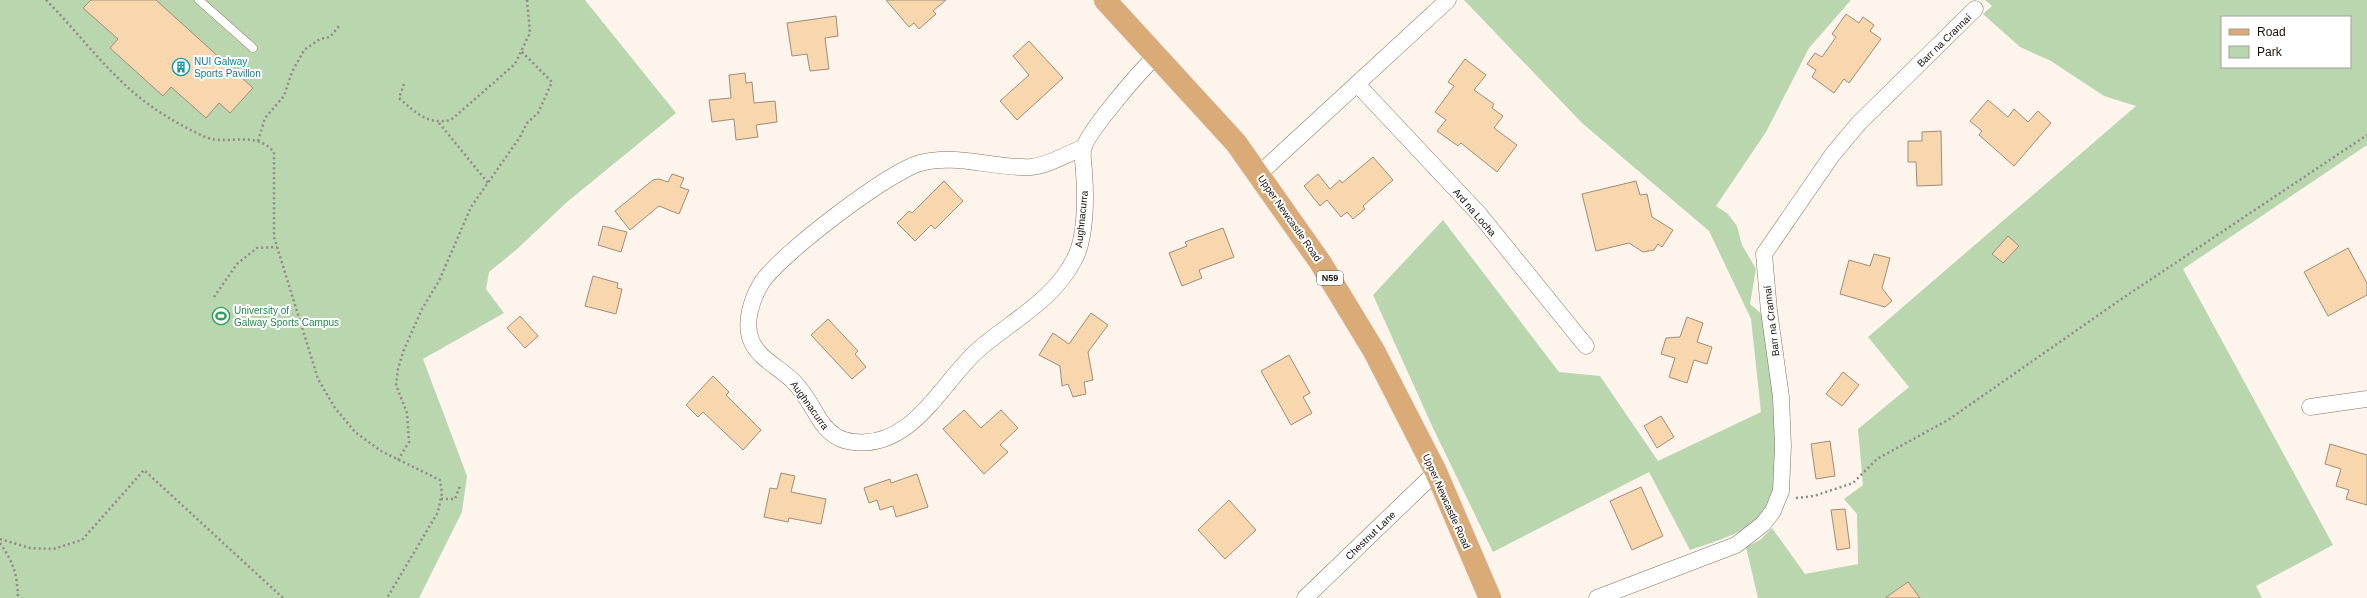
<svg xmlns="http://www.w3.org/2000/svg" width="2367" height="598" viewBox="0 0 2367 598" font-family="Helvetica,sans-serif">
  <style>
    .green { fill: #b9d6af; fill-rule: evenodd }
    .building { fill: #f8d6ae; stroke: #9e8d78 }
    .lines { fill: none; stroke-linecap: round; stroke-linejoin: round }
    .service-casing { stroke: #857160; stroke-width: 9 }
    .minor-casing { stroke: #857160; stroke-width: 17 }
    .primary-casing { stroke: #d5d4d3; stroke-width: 23 }
    .path { stroke: #918982; stroke-width: 2.5; stroke-dasharray: 2 3; stroke-linecap: butt }
    .service { stroke: #fff; stroke-width: 8 }
    .minor { stroke: #fff; stroke-width: 16 }
    .primary { stroke: #daab77; stroke-width: 22 }
    .labels { text-anchor: middle; stroke-width: 4; stroke-linejoin: round; paint-order: stroke }
    .shield { fill: #fff; stroke: #5d5854; stroke-width: 1 }
    .shield-label { font-size: 9px; font-weight: bold; fill: #18100a }
    .street-label { font-size: 10px; fill: #18100a; stroke: #fff }
    .culture-label { font-size: 10px; fill: #0d838f; stroke: #fff; text-anchor: start }
    .leisure-label { font-size: 10px; fill: #27864d; stroke: #fff; text-anchor: start }
  </style>
  <rect width="100%" height="100%" fill="#fdf4ec"/>
  <path class="green" d="M0 0H585L676 113 567 202 516 250 489 272 486 289 504 313 423 359 467 476 462 512 419 598H0Z
    M1464 0H1851L1809 48 1766 132 1716 206 1728 214 1737 226 1742 245 1756 269 1750 304C1754 308 1761 312 1763 317 1766 326 1766 338 1768 347 1773 384 1787 478 1766 509 1749 533 1716 541 1690 550L1649 472 1493 552 1433 428 1373 295 1443 220 1559 372 1600 376 1658 461 1761 412 1751 319 1709 231 1582 123Z
    M1985 0H2367V145L2183 269 2333 545 2256 586 2262 598H1758L1746 547 1760 540 1772 528 1805 574 1858 564 1857 514 1844 499 1863 485 1858 429 1909 387 1868 337 2136 106 2104 96 2051 61 2020 47 1983 14 1992 6ZM2222 17H2350V67H2222Z"/>
  <path class="building" d="M91 0H156L253 88 230 113 219 103 206 118 171 87 163 96 110 48 118 39 83 8Z
    M886 0H946L933 11 936 14 919 29 914 23 909 27Z
    M1846 14 1859 23 1863 17 1874 25 1870 31 1881 39 1849 83 1844 79 1834 93 1812 77 1816 70 1807 64 1815 53 1822 57 1836 37 1832 34Z
    M836 16 838 36 825 38 829 69 810 71 807 54 792 56 787 23Z
    M1029 41 1063 78 1017 120 1000 101 1029 75 1013 56Z
    M1465 59 1486 75 1474 90 1494 104 1492 108 1503 116 1494 128 1517 145 1497 172 1461 143 1458 146 1437 131 1446 120 1435 112 1454 86 1448 82Z
    M745 73 746 83 752 82 754 103 775 101 777 122 756 125 758 137 736 140 734 119 712 122 709 100 731 98 729 75Z
    M1988 100 2008 117 2014 109 2028 122 2038 111 2051 123 2014 166 1979 135 1982 131 1970 121Z
    M1941 131 1942 185 1917 186 1916 162H1908V141H1922V132Z
    M1373 157 1393 180 1363 206 1365 209 1353 219 1347 212 1341 217 1327 200 1320 206 1304 186 1318 174 1330 189 1340 180 1342 183Z
    M672 174 684 178 680 187 689 190 679 214 659 206 630 230 615 211 653 180 659 179 668 182Z
    M944 181 963 201 935 229 931 225 915 241 897 223 909 211 912 213Z
    M1636 181 1640 195 1647 194 1652 217 1673 230 1662 247 1658 244 1654 250 1643 252 1629 243 1596 251 1582 194Z
    M603 226 627 232 621 252 598 245Z
    M1223 228 1234 257 1199 270 1202 278 1182 286 1169 253 1187 246 1185 242Z
    M2008 236 2019 246 2003 263 1992 254Z
    M2348 248 2367 283V295L2328 316 2304 272Z
    M1874 254 1890 258 1882 288 1892 301 1885 307 1840 294 1849 260 1870 266Z
    M593 276 618 283 617 288 622 289 616 314 585 306Z
    M1091 313 1108 325 1088 352 1093 380 1084 382 1086 394 1073 397 1068 384 1062 386 1060 366 1039 355 1053 333 1069 344Z
    M520 316 538 336 525 348 507 328Z
    M1687 317 1703 323 1697 342 1712 347 1707 364 1694 360 1687 383 1669 377 1675 358 1661 354 1666 338 1680 337Z
    M828 319 858 351 855 354 866 367 852 379 811 335Z
    M1289 355 1310 393 1303 397 1312 413 1291 425 1261 371Z
    M1843 372 1859 385 1842 406 1826 394Z
    M713 376 729 392 726 395 761 430 743 450 703 412 698 417 686 405Z
    M964 410 981 428 1001 410 1018 428 1000 445 1008 452 984 474 943 429Z
    M1661 416 1674 437 1657 448 1644 426Z
    M1830 441 1835 476 1816 479 1811 444Z
    M2330 444 2367 455V505L2346 499 2349 490 2336 486 2341 469 2325 464Z
    M781 473 795 476 791 492 826 499 821 524 789 518 788 522 764 517 770 488 777 489Z
    M917 474 928 507 896 517 893 506 880 510 877 500 869 503 864 488 890 479 891 483Z
    M1641 487 1663 536 1632 550 1610 501Z
    M1229 500 1256 530 1225 559 1198 530Z
    M1845 509 1850 548 1837 550 1831 510Z
    M1908 582 1920 598H1885Z"/>
  <g class="lines">
    <defs>
      <path id="service" d="M199 0 253 48"/>
      <path id="minor" d="M1357 84 1479 214 1586 346
        M1082 148C1065 155 1049 165 1031 167 995 169 956 153 920 163 887 173 782 253 762 282 752 298 744 322 751 340 758 359 781 368 794 382 806 394 813 410 822 423 830 434 840 441 854 442 912 449 942 382 978 350 1011 321 1053 301 1074 260 1086 239 1086 197 1084 173 1084 166 1082 158 1083 151 1084 135 1142 69 1157 55
        M1259 174 1448 0
        M2310 407 2367 399
        M1305 598 1436 472
        M1597 598 1736 545 1763 524 1773 511 1781 491 1783 446 1781 397 1769 311 1764 254 1833 154 1859 123 1975 9"/>
      <path id="primary" d="M1105 0 1236 143 1320 262 1374 351 1436 472 1490 598"/>
    </defs>
    <use href="#service" class="service-casing"/>
    <use href="#minor" class="minor-casing"/>
    <use href="#primary" class="primary-casing"/>
    <path class="path" d="M46 0C72 26 94 55 120 80 144 104 173 122 203 136 225 147 254 129 274 152V237L318 379 335 408 355 432 381 451 440 480 442 493 438 512 387 598
      M404 84 399 98C416 113 427 125 451 120L515 64 530 33 527 0
      M439 123 488 183
      M258 141 265 118 284 96 292 72 304 50 320 39 330 37 340 25
      M214 297 237 264 257 248 277 247
      M398 460 409 442 407 413 396 385 398 369 403 352 422 309 439 281 471 207 520 137 527 123 538 113 552 82 521 51
      M1796 498 1814 496 1853 483 1877 459 1948 420 2120 300 2367 135
      M441 499H455L460 486
      M0 539 30 548 53 549 82 540 144 470 283 598
      M0 543C14 564 17 573 18 598"/>
    <use href="#service" class="service"/>
    <use href="#minor" class="minor"/>
    <use href="#primary" class="primary"/>
  </g>
  <defs>
    <symbol id="building-ring" viewBox="-11 -11 22 22"><circle r="9.5" fill="#fff" stroke="#0f9aa8" stroke-width="1.5"/><path d="M-4-6H4V6H1V3H-1V6H-4ZM-2.5-4.3h1.7v1.8h-1.7ZM.8-4.3h1.7v1.8H.8ZM-2.5-1h1.7V.8h-1.7ZM.8-1h1.7V.8H.8Z" fill="#0f9aa8"/></symbol>
    <symbol id="stadium-ring" viewBox="-11 -11 22 22"><circle r="9.5" fill="#fff" stroke="#2e9e5b" stroke-width="1.5"/><path d="M0-5a6.5 5 0 1 0 0 10a6.5 5 0 1 0 0-10ZM-3.5-1.8h7v3.6h-7Z" fill="#2e9e5b"/></symbol>
  </defs>
  <g fill-rule="evenodd">
    <use href="#building-ring" x="171" y="57" width="20" height="20"/>
    <use href="#stadium-ring" x="211" y="306" width="20" height="20"/>
  </g>
  <g class="labels">
    <rect class="shield" x="1317" y="271" width="26" height="14" rx="3"/>
    <g class="shield-label">
      <text x="1330" y="281">N59</text>
    </g>
    <g class="street-label">
      <text transform="translate(1944 40) rotate(-44)" y="4">Barr na Crannaí</text>
      <text transform="translate(1475 212) rotate(49)" y="4">Ard na Locha</text>
      <text transform="translate(1290 218) rotate(55)" y="4">Upper Newcastle Road</text>
      <text transform="translate(1081 219) rotate(-84)" y="4">Aughnacurra</text>
      <text transform="translate(1771 321) rotate(-97)" y="4">Barr na Crannaí</text>
      <text transform="translate(810 405) rotate(54)" y="4">Aughnacurra</text>
      <text transform="translate(1447 501) rotate(66)" y="4">Upper Newcastle Road</text>
      <text transform="translate(1370 535) rotate(-44)" y="4">Chestnut Lane</text>
    </g>
    <g class="culture-label">
      <text x="194" y="65">NUI Galway<tspan x="194" dy="12">Sports Pavillon</tspan></text>
    </g>
    <g class="leisure-label">
      <text x="234" y="314">University of<tspan x="234" dy="12">Galway Sports Campus</tspan></text>
    </g>
  </g>
  <rect x="2221" y="16" width="130" height="52" fill="#ffffff" stroke="#a39f9d"/>
  <rect x="2229" y="29" width="20" height="6" fill="#daab77" stroke="#a39f9d"/>
  <text x="2257" y="36" font-size="12" fill="#18100a">Road</text>
  <rect x="2229" y="46" width="20" height="12" fill="#b9d6af" stroke="#a39f9d"/>
  <text x="2257" y="56" font-size="12" fill="#18100a">Park</text>
</svg>
